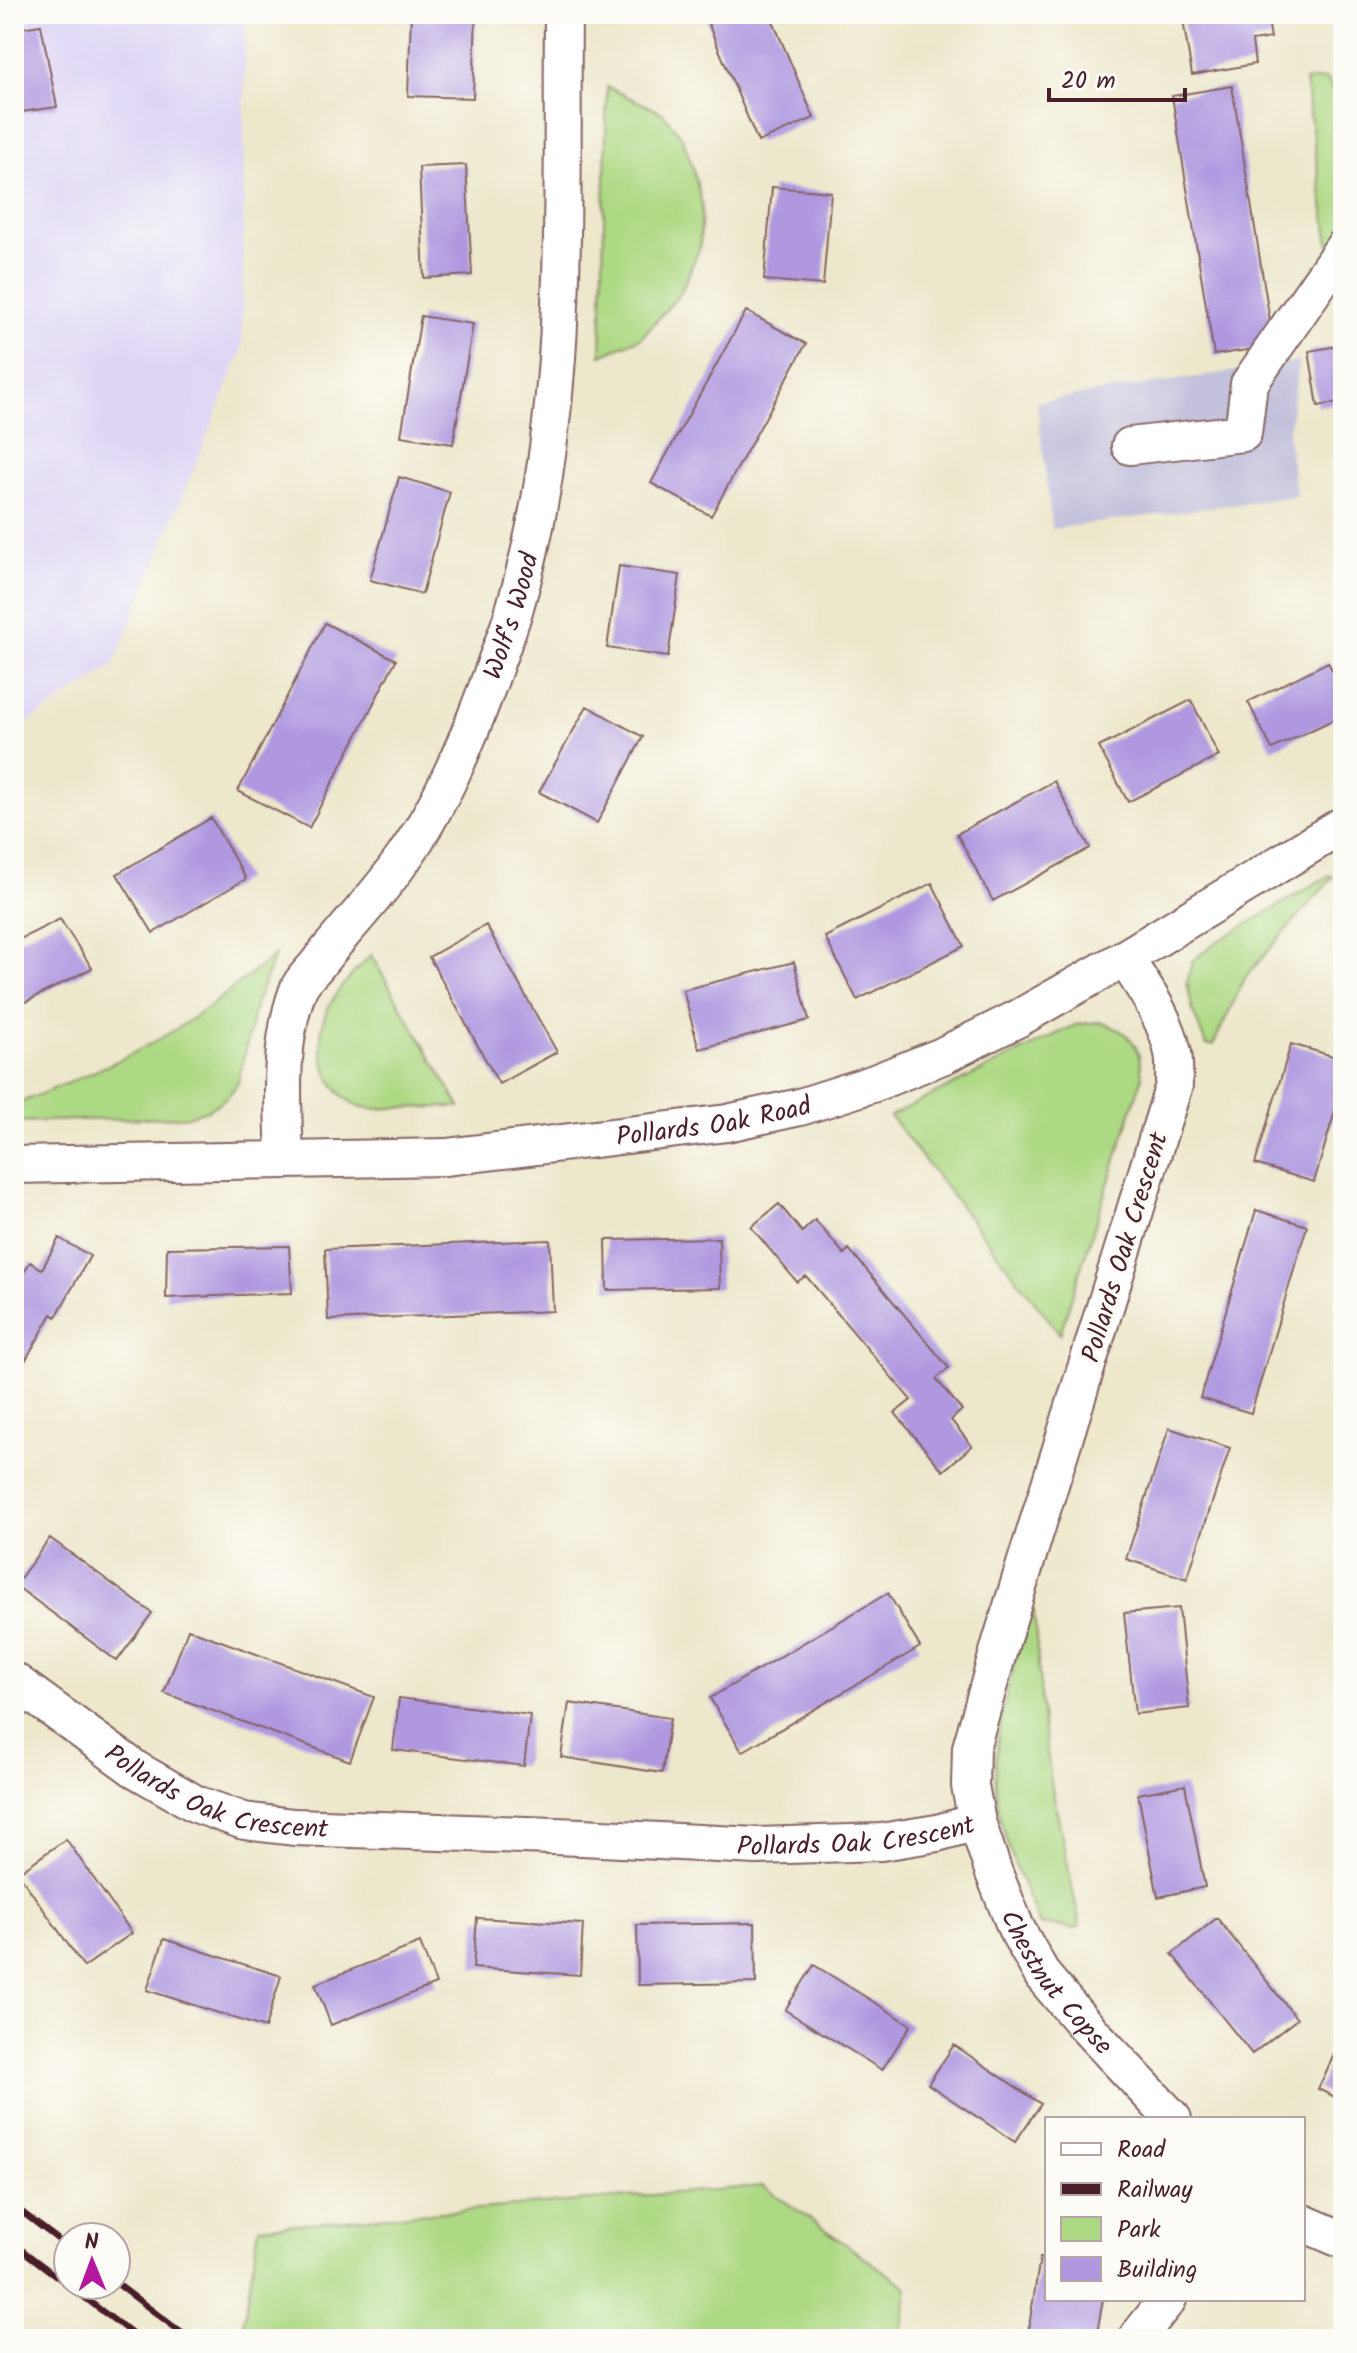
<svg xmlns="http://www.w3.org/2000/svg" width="1357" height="2353" viewBox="0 0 1357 2353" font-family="Kalam,sans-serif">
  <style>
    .built { fill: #ded5f5 }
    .industrial { fill: #c3c1db }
    .green { fill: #aed984; stroke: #7c7c58; stroke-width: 2 }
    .building { fill: #af98e0 }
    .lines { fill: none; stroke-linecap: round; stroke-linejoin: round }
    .street-casing { stroke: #836563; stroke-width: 40 }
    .street { stroke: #fff; stroke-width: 36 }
    .rail { stroke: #4a1f2b; stroke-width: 6 }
    .labels { text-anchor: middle; stroke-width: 8; stroke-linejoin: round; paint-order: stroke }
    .street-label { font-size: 26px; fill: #4a1f2b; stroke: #fdfcf7 }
  </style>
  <rect width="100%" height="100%" fill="#fdfcf7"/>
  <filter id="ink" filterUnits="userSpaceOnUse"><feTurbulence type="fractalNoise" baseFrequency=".0125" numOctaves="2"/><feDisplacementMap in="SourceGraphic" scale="16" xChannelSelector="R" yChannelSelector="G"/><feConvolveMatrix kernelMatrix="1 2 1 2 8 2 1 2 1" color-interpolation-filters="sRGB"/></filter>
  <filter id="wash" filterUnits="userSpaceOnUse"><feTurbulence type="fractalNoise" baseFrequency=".006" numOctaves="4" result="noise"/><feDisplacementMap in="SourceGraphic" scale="32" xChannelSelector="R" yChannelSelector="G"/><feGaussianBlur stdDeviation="1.8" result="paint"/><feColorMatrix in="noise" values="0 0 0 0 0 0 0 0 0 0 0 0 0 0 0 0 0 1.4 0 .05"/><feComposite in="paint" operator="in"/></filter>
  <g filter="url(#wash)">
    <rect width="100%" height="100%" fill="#ede7cb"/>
    <path class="built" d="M14 14H245L242 350 113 666 14 732Z"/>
    <path class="industrial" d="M1299 361 1288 435 1296 496 1052 529 1037 402Z"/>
    <path class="green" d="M1326 79 1343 102V261L1329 245 1305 81Z
      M607 87 663 113 682 137 693 168 702 204 700 247 680 294 641 338 601 355Z
      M1330 875 1333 877 1246 976 1213 1045H1206L1193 1011 1187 982 1192 962 1210 946Z
      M275 955 256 1003 238 1083 227 1097 208 1110 184 1117 14 1122V1105C67 1083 122 1062 171 1032 208 1010 242 981 275 955Z
      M371 955 460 1107C437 1107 414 1107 392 1108 384 1108 375 1110 367 1108 328 1102 312 1046 326 1013 335 990 354 973 371 955Z
      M1099 1022C1132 1032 1140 1044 1142 1078L1060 1334 890 1116 1075 1025Z
      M1034 1612 1043 1723 1052 1788 1080 1925 1075 1929 1039 1924C1027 1892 1010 1859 1002 1825 983 1755 1010 1681 1029 1613Z
      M763 2186 908 2288 900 2339H261L243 2326 259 2227Z"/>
    <g id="blocks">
      <path class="building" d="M411 14H476L473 98 408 96Z
        M704 14H770L814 118 758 142Z
        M1182 14H1267L1271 38 1252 41 1255 64 1192 75Z
        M41 25 57 107 14 113V29Z
        M1232 86 1274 346 1214 355 1172 96Z
        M466 165 472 275 424 278 419 167Z
        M772 187 831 192 823 285 764 280Z
        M746 311 806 344 711 516 651 483Z
        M421 316 473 324 453 444 401 436Z
        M1343 345V402L1318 406 1309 351Z
        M399 477 450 492 422 594 370 580Z
        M619 566 680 575 668 657 607 648Z
        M325 623 396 660 309 828 238 791Z
        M1328 662 1343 692V715L1272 749 1248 702Z
        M1191 700 1219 756 1128 802 1099 747Z
        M587 706 643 737 597 823 539 792Z
        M1054 781 1090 848 993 901 957 834Z
        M211 818 246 879 153 933 117 874Z
        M932 883 964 946 857 1000 825 937Z
        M60 919 92 968 14 1008V942Z
        M486 925 557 1052 499 1084 429 957Z
        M794 962 809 1020 699 1049 683 990Z
        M1291 1044 1343 1059V1084L1314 1182 1255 1164Z
        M779 1204 802 1232 815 1220 844 1254 849 1249 949 1368 936 1379 962 1410 951 1420 972 1446 943 1471 895 1413 911 1400 806 1276 797 1282 751 1227Z
        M1256 1210 1307 1226 1251 1413 1200 1398Z
        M59 1238 90 1256 56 1317 52 1314 14 1380V1290L30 1262 42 1269Z
        M719 1238 720 1288 607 1290 606 1240Z
        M550 1240 553 1311 328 1320 325 1249Z
        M289 1246 292 1293 166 1298 167 1248Z
        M1169 1428 1230 1448 1187 1579 1126 1559Z
        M50 1538 152 1613 117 1661 15 1585Z
        M888 1593 920 1647 742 1752 710 1698Z
        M1179 1608 1189 1708 1135 1714 1124 1613Z
        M188 1629 374 1697 350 1761 164 1693Z
        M399 1698 530 1715 524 1766 393 1750Z
        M569 1703 670 1718 662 1773 561 1757Z
        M1185 1785 1205 1887 1158 1897 1138 1794Z
        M66 1839 132 1933 84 1967 18 1873Z
        M477 1918 583 1924 580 1975 473 1968Z
        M1217 1918 1297 2019 1252 2054 1172 1954Z
        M755 1923 756 1983 638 1985 637 1925Z
        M164 1939 281 1976 265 2028 147 1990Z
        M420 1943 436 1984 331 2025 315 1984Z
        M814 1965 911 2025 882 2070 785 2010Z
        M1339 2044 1343 2046V2101L1318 2089Z
        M954 2045 1041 2104 1015 2142 928 2084Z
        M1040 2258 1047 2259V2299H1103L1096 2339H1027Z"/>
    </g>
  </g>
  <g filter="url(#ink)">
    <use href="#blocks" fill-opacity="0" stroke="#836563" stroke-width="2"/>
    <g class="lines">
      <defs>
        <g id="street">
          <path d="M1130 446 1243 433 1249 384 1343 248"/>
          <path id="s1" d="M1125 958C1144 988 1166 1018 1173 1053 1175 1064 1174 1075 1174 1085L1001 1642 971 1748 970 1786 977 1822 994 1873 1016 1928 1043 1976 1083 2023 1173 2119"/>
          <path id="s2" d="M285 1159C283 1105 278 1043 298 990 301 981 310 973 316 966 342 932 372 902 397 867 440 809 469 738 493 671 500 650 509 629 515 607 572 415 561 212 563 14"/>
          <path id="s3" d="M14 1165 446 1157 727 1123 800 1107 872 1084 942 1056 1017 1019 1125 958 1343 825"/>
          <path id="s4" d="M14 1681 135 1769 196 1804 244 1821 294 1827 582 1837 757 1846 881 1842 937 1833 977 1822"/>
          <path d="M1303 2223 1343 2240"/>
          <path d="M1136 2339 1168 2299"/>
        </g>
      </defs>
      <use href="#street" class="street-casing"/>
      <use href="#street" class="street"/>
      <path class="rail" d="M14 2206 68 2247
        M14 2244 139 2339
        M116 2283 190 2339"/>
    </g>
  </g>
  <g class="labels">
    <g class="street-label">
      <text dy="9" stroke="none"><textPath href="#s2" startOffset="606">Wolf's Wood</textPath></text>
      <text dy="9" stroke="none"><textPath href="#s3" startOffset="702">Pollards Oak Road</textPath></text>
      <text transform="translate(1124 1247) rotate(-73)" y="9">Pollards Oak Crescent</text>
      <text dy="9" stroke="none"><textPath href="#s4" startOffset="236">Pollards Oak Crescent</textPath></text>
      <text dy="9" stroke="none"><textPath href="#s4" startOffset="884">Pollards Oak Crescent</textPath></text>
      <text dy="9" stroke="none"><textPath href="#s1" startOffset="1088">Chestnut Copse</textPath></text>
    </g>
  </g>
  <rect width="1357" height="2353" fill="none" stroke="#fdfcf7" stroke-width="48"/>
  <rect x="1045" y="2117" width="260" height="184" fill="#fdfcf7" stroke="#b5a4a5" stroke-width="2"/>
  <rect x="1061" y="2143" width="40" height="12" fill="#ffffff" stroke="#b5a4a5" stroke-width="2"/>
  <text x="1117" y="2157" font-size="24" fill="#4a1f2b">Road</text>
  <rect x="1061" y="2183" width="40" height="12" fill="#4a1f2b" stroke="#b5a4a5" stroke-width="2"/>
  <text x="1117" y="2197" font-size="24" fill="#4a1f2b">Railway</text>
  <rect x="1061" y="2217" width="40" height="24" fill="#aed984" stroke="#b5a4a5" stroke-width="2"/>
  <text x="1117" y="2237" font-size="24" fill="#4a1f2b">Park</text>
  <rect x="1061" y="2257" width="40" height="24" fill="#af98e0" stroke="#b5a4a5" stroke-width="2"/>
  <text x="1117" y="2277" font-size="24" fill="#4a1f2b">Building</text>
  <g transform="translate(92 2261) rotate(359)"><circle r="38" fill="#fdfcf7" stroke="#b5a4a5" stroke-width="2"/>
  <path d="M0-6L14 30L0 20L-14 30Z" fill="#b5179e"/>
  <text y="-12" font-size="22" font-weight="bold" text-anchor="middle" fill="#4a1f2b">N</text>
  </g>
  <path d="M1049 88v12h136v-12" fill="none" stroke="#4a1f2b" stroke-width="4"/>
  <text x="1061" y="88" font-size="24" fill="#4a1f2b" stroke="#fdfcf7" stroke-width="6" paint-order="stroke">20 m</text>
</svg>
